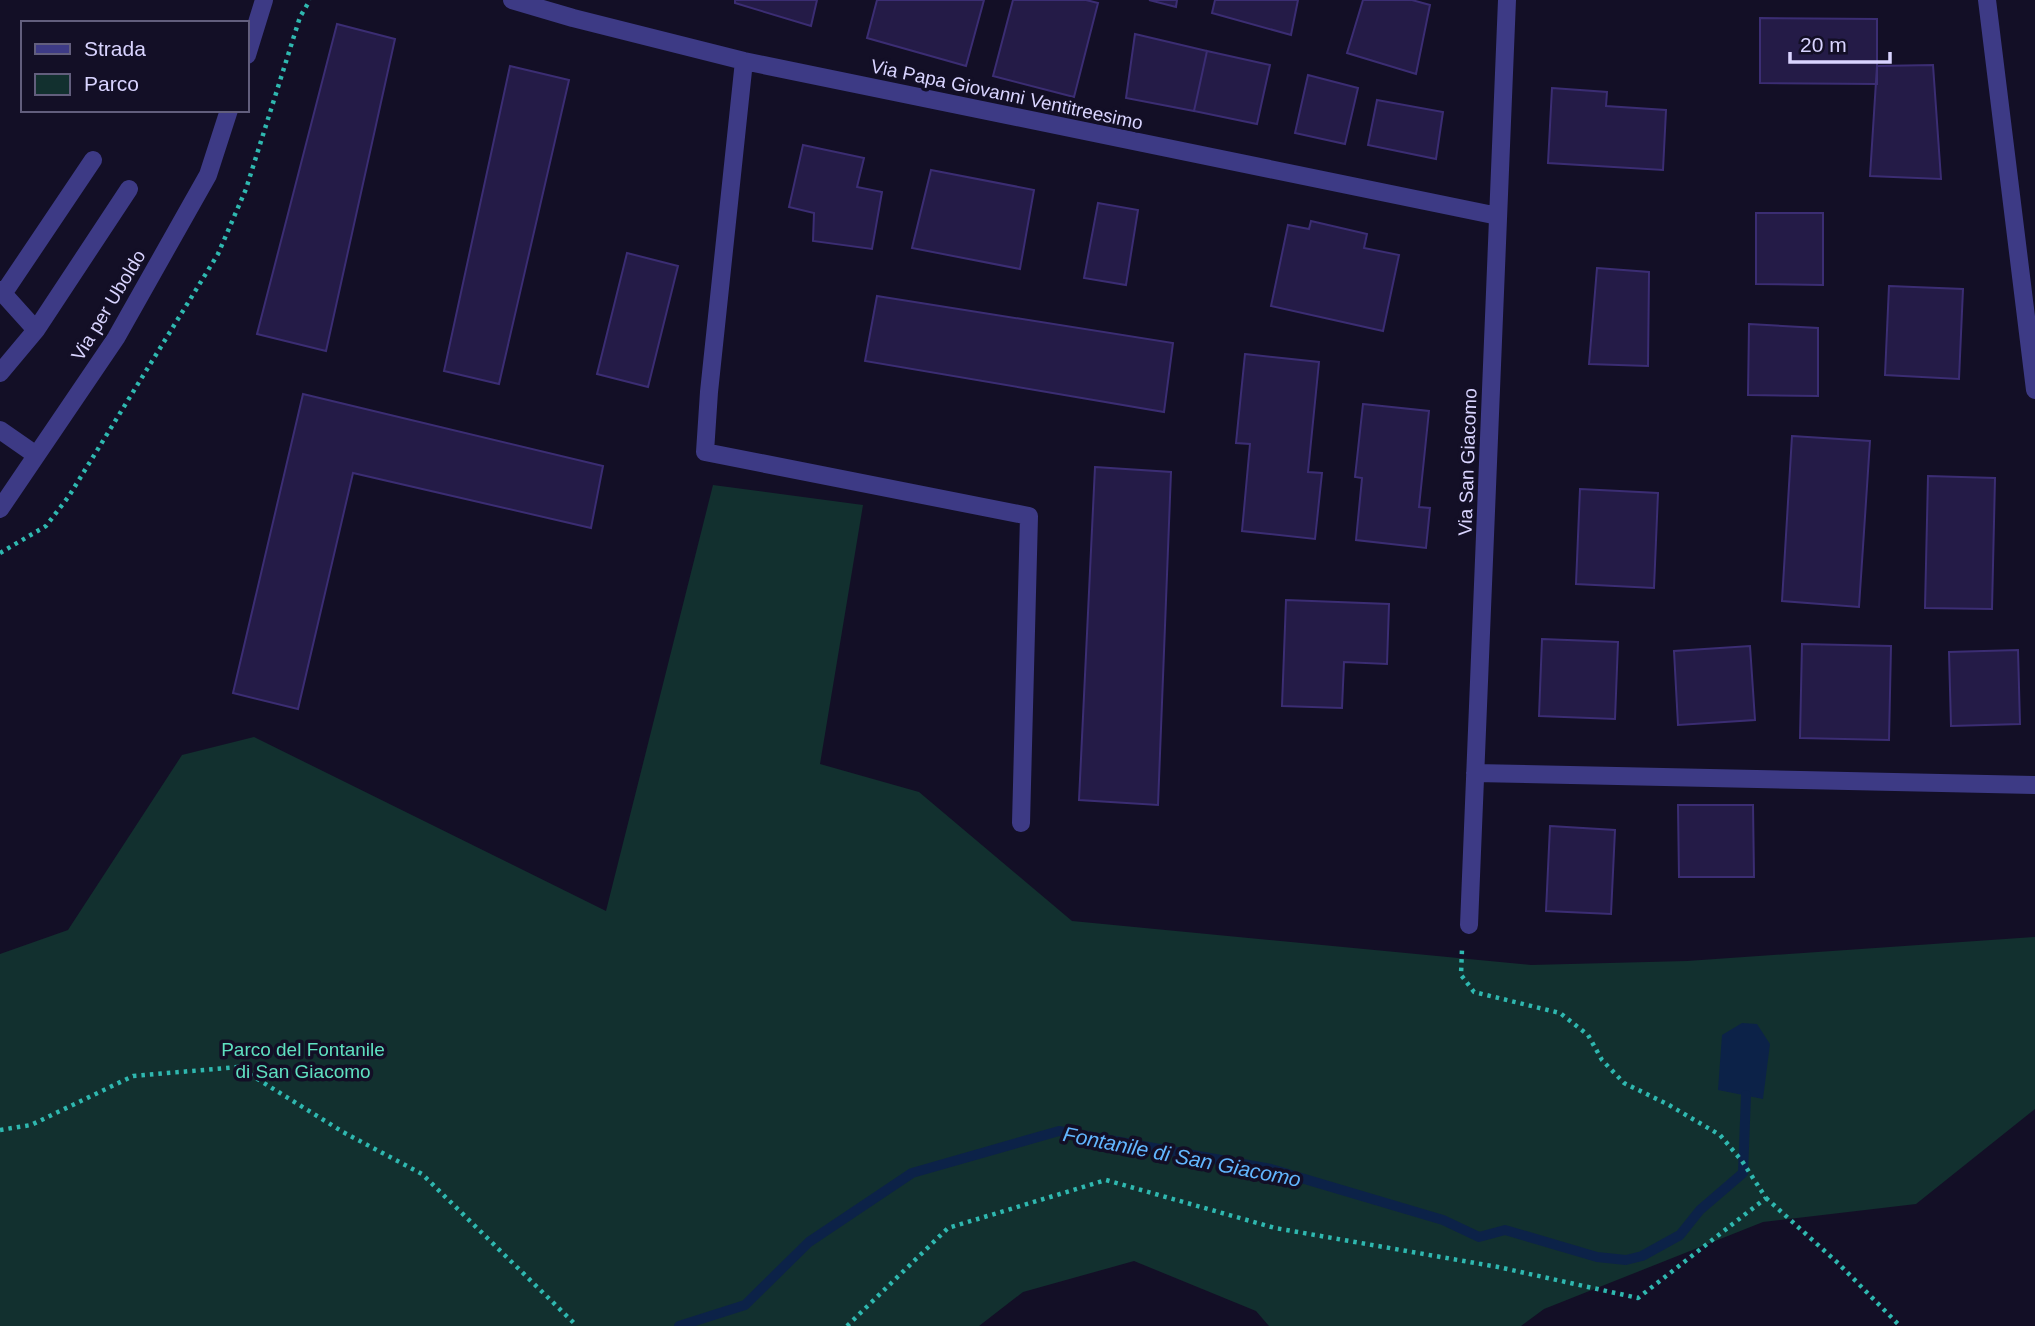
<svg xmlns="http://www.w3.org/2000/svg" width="2035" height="1326" viewBox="0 0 2035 1326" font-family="Helvetica,sans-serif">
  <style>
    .green { fill: #12302f }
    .water { fill: #0c2248 }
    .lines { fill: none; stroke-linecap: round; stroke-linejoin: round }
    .stream { stroke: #0c2248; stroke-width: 10 }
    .building { fill: #241b47; stroke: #3b2d73; stroke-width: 2 }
    .path { stroke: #2fb8b0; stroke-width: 4.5; stroke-dasharray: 3.5 5; stroke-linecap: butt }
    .minor { stroke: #3d3a85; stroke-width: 18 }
    .labels { text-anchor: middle; stroke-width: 7; stroke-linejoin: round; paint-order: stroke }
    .street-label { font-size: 19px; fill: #d9d4ff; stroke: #130f26 }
    .park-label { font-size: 19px; fill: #5fe0c0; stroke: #130f26 }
    .water-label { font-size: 21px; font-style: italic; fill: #62b6ff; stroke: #130f26 }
  </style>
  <rect width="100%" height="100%" fill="#130f26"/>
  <path class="green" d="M713 485 863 505 820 764 919 792 1072 921 1531 965 1687 961 2035 937V1109L1916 1204 1763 1222 1544 1309 1521 1326H1269L1256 1311 1134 1261 1023 1292 979 1326H0V954L68 930 182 755 254 737 606 911Z"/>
  <path class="water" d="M1742 1023 1757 1024 1770 1044 1763 1099 1718 1090 1722 1035Z"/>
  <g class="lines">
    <path class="stream" d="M679 1326 745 1305 809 1242 912 1173 1059 1131 1271 1169 1443 1220 1479 1237 1505 1230 1597 1257 1626 1260 1642 1256 1680 1235 1700 1210 1743 1173 1746 1095"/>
  </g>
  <path class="building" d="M735 0H817L811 26 735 3Z
    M877 0H984L966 66 867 38Z
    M1013 0H1086L1098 3 1074 97 993 76Z
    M1149 0H1177L1176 7Z
    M1215 0H1298L1291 35 1212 13Z
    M1363 0H1412L1430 5 1416 74 1347 53Z
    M1760 18 1877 19V84L1760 83Z
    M337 24 395 39 326 351 257 334Z
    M1135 34 1207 51 1194 111 1126 98Z
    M1207 51 1270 65 1257 124 1194 111Z
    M1933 65 1941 179 1870 176 1877 66Z
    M510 66 569 80 499 384 444 371Z
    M1308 75 1358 88 1345 144 1295 133Z
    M1552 88 1607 92 1606 106 1666 110 1663 170 1548 163Z
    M1377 100 1443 112 1436 159 1368 145Z
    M803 145 864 158 857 187 882 192 872 249 813 241 814 213 789 207Z
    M931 170 1034 190 1020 269 912 248Z
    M1098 203 1138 210 1126 285 1084 278Z
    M1756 213H1823V285L1756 284Z
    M1311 221 1367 234 1364 248 1399 255 1383 331 1271 306 1288 225 1309 229Z
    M627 253 678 266 648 387 597 374Z
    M1597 268 1649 272 1648 366 1589 364Z
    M1889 286 1963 289 1959 379 1885 375Z
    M877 296 1173 343 1164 412 865 361Z
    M1749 324 1818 328V396L1748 395Z
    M1245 354 1319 362 1308 472 1322 473 1315 539 1242 531 1250 444 1236 443Z
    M303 394 603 466 591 528 353 473 298 709 233 693Z
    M1363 404 1429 411 1419 507 1430 508 1426 548 1356 540 1362 478 1355 477Z
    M1792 436 1870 441 1859 607 1782 601Z
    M1095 467 1171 472 1158 805 1079 800Z
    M1928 476 1995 478 1992 609 1925 608Z
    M1580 489 1658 493 1654 588 1576 584Z
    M1286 600 1389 604 1387 664 1344 662 1342 708 1282 706Z
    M1542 639 1618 642 1615 719 1539 716Z
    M1802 644 1891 646 1889 740 1800 738Z
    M1750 646 1755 720 1678 725 1674 651Z
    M2018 650 2020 724 1951 726 1949 652Z
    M1678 805H1753L1754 877H1679Z
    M1550 826 1615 830 1611 914 1546 911Z"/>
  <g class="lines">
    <path class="path" d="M0 553 46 526 69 496 218 254 246 189 300 17 310 0
      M0 1130 31 1125 133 1076 238 1067 343 1132 422 1174 577 1326
      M1766 1198 1838 1263 1900 1326
      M847 1326 948 1228 1106 1180 1275 1228 1498 1267 1638 1298 1766 1198 1742 1161 1720 1135 1669 1105 1624 1083 1602 1060 1588 1035 1560 1013 1474 992 1461 975 1462 949"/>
    <path class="minor" d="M512 0 573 18 744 61 1498 216
      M1987 0 2035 390
      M247 55 264 0
      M744 61 709 392 705 452 1029 516 1021 823
      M0 290 36 330 0 373
      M3 294 93 160
      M36 330 129 189
      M0 430 36 455
      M0 509 116 338 208 175 229 110
      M1475 773 2035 785
      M1469 925 1507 0"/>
  </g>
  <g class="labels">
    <g class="street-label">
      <text transform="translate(1007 94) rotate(12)" y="7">Via Papa Giovanni Ventitreesimo</text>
      <text transform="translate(108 305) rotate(-59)" y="7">Via per Uboldo</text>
      <text transform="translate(1467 462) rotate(-88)" y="7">Via San Giacomo</text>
    </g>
    <g class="park-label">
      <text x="303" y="1056">Parco del Fontanile<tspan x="303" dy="22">di San Giacomo</tspan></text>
    </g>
    <g class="water-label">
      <text transform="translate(1182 1157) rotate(11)" y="7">Fontanile di San Giacomo</text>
    </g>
  </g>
  <rect x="21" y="21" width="228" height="91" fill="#130f26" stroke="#625e7d" stroke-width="2"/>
  <rect x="35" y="44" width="35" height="10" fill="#3d3a85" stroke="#625e7d" stroke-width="2"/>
  <text x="84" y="56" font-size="21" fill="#d9d4ff">Strada</text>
  <rect x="35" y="74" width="35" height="21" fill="#12302f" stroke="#625e7d" stroke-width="2"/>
  <text x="84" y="91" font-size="21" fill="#d9d4ff">Parco</text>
  <path d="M1790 52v10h100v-10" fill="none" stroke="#d9d4ff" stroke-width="3.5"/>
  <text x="1800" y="52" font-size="21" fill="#d9d4ff" stroke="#130f26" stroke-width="5" paint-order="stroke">20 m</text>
</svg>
